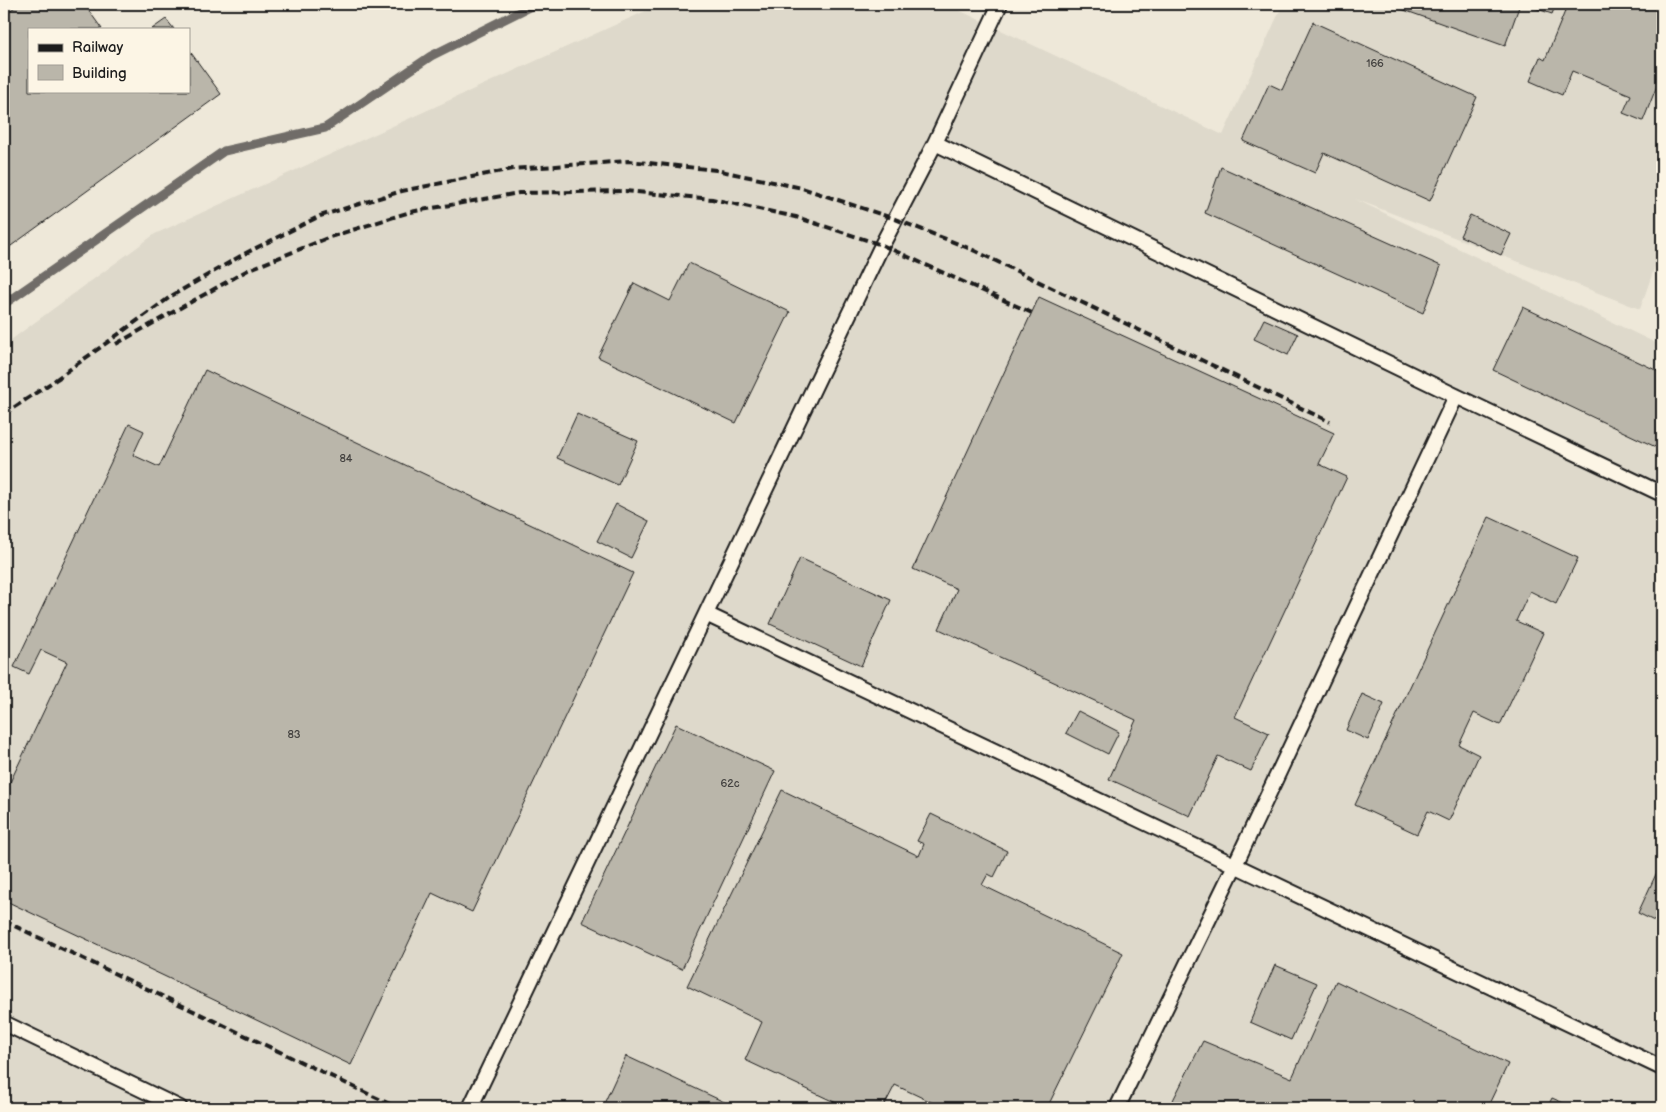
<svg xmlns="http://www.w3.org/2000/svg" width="1666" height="1112" viewBox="0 0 1666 1112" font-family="'Balsamiq Sans',sans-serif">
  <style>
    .built { fill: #ded9cb }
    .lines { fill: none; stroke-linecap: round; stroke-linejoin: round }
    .stream { stroke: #6f6c67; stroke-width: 9 }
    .building { fill: #bab6aa; stroke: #1c1c1c }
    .service-casing { stroke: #1c1c1c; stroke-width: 18 }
    .service { stroke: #fcf5e5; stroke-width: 14 }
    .rail { stroke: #1c1c1c; stroke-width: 4; stroke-dasharray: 8 4; stroke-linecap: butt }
    .labels { text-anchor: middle; stroke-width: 5; stroke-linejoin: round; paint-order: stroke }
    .number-label { font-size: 11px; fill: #444240 }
  </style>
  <rect width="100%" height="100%" fill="#eee8d9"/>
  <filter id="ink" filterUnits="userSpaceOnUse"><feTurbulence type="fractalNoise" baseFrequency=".02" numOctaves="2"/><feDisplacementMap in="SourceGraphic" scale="10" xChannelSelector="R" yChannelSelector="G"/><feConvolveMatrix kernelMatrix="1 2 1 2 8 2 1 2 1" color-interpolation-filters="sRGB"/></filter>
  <g filter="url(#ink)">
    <path class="built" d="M661 4H946L1223 135 1283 4H1662V246L1640 309 1355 199 1662 346V1108H4V345L155 234Z"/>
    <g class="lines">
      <path class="stream" d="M4 304 224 151 325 128 431 56 535 4"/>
    </g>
    <path class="building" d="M19 4H84L102 29H29V91H189V50L221 94 4 251V15Z
      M1387 4H1520L1505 46Z
      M1523 4H1556L1552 14Z
      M1568 4H1662V73L1643 121 1623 113 1631 95 1572 71 1562 95 1530 81 1540 57 1545 60Z
      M166 19 174 29H152Z
      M1313 22 1477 97 1430 201 1324 153 1315 173 1243 141 1269 84 1282 90Z
      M1221 167 1441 266 1423 313 1205 213Z
      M1470 215 1511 234 1501 255 1460 236Z
      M689 263 790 312 736 423 598 357 634 283 670 301Z
      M1039 297 1334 433 1319 464 1347 477 1235 717 1269 733 1251 771 1218 756 1190 816 1109 779 1136 720 939 629 957 589 913 569Z
      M1523 307 1662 373V450L1493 370Z
      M1264 319 1298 334 1288 355 1254 339Z
      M205 370 633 573 472 912 432 893 351 1065 4 900V795L67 662 41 650 29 674 14 667 129 424 144 431 133 455 159 467Z
      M577 414 638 441 618 485 557 458Z
      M616 504 649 521 631 558 597 541Z
      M1489 517 1578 558 1556 604 1530 591 1516 621 1543 633 1500 725 1474 713 1459 745 1479 755 1449 821 1428 811 1417 834 1355 805Z
      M800 558 891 600 861 666 770 624Z
      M1362 694 1384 704 1368 740 1346 730Z
      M1078 711 1119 732 1108 754 1066 733Z
      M676 724 775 771 682 969 582 922Z
      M782 790 919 856 924 844 917 841 931 814 1007 851 994 877 988 874 982 885 1123 953 1047 1108H944L895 1085 883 1108H847L745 1060 762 1022 687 986Z
      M1657 872 1662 874V925L1638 913Z
      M1275 965 1317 983 1291 1040 1250 1022Z
      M1336 981 1508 1064 1487 1108H1169L1203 1041 1292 1078Z
      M626 1056 737 1108H602Z
      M1552 1098 1575 1108H1547Z"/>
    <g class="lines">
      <defs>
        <path id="service" d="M1000 4 935 143 1456 396 1662 494
          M706 614 1662 1068
          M4 1023 180 1108
          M470 1108 882 245 935 143
          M1117 1108 1235 865 1456 396"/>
      </defs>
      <use href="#service" class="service-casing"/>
      <use href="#service" class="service"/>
      <path class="rail" d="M116 344 248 270 330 237 410 212 519 193 625 191 712 199 796 217 882 245 1032 313
        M55 380 173 295 244 254 320 216 402 191 512 169 629 161 716 170 802 188 895 219 971 249 1330 422
        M4 414 60 377
        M4 921 398 1108"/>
    </g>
  </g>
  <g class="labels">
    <g class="number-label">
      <text x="1375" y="67">166</text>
      <text x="346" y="462">84</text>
      <text x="294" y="738">83</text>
      <text x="730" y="787">62c</text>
    </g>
  </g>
  <rect width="1666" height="1112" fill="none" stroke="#fcf5e5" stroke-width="20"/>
  <rect x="10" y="10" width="1646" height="1092" fill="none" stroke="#1c1c1c" stroke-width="2" filter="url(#ink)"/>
  <rect x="28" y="28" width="162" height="65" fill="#fcf5e5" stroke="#a29e95"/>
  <rect x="38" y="44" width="25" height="8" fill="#1c1c1c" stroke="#a29e95"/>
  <text x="72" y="52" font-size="15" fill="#1c1c1c">Railway</text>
  <rect x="38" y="65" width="25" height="15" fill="#bab6aa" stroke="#a29e95"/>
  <text x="72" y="78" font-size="15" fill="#1c1c1c">Building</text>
</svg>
